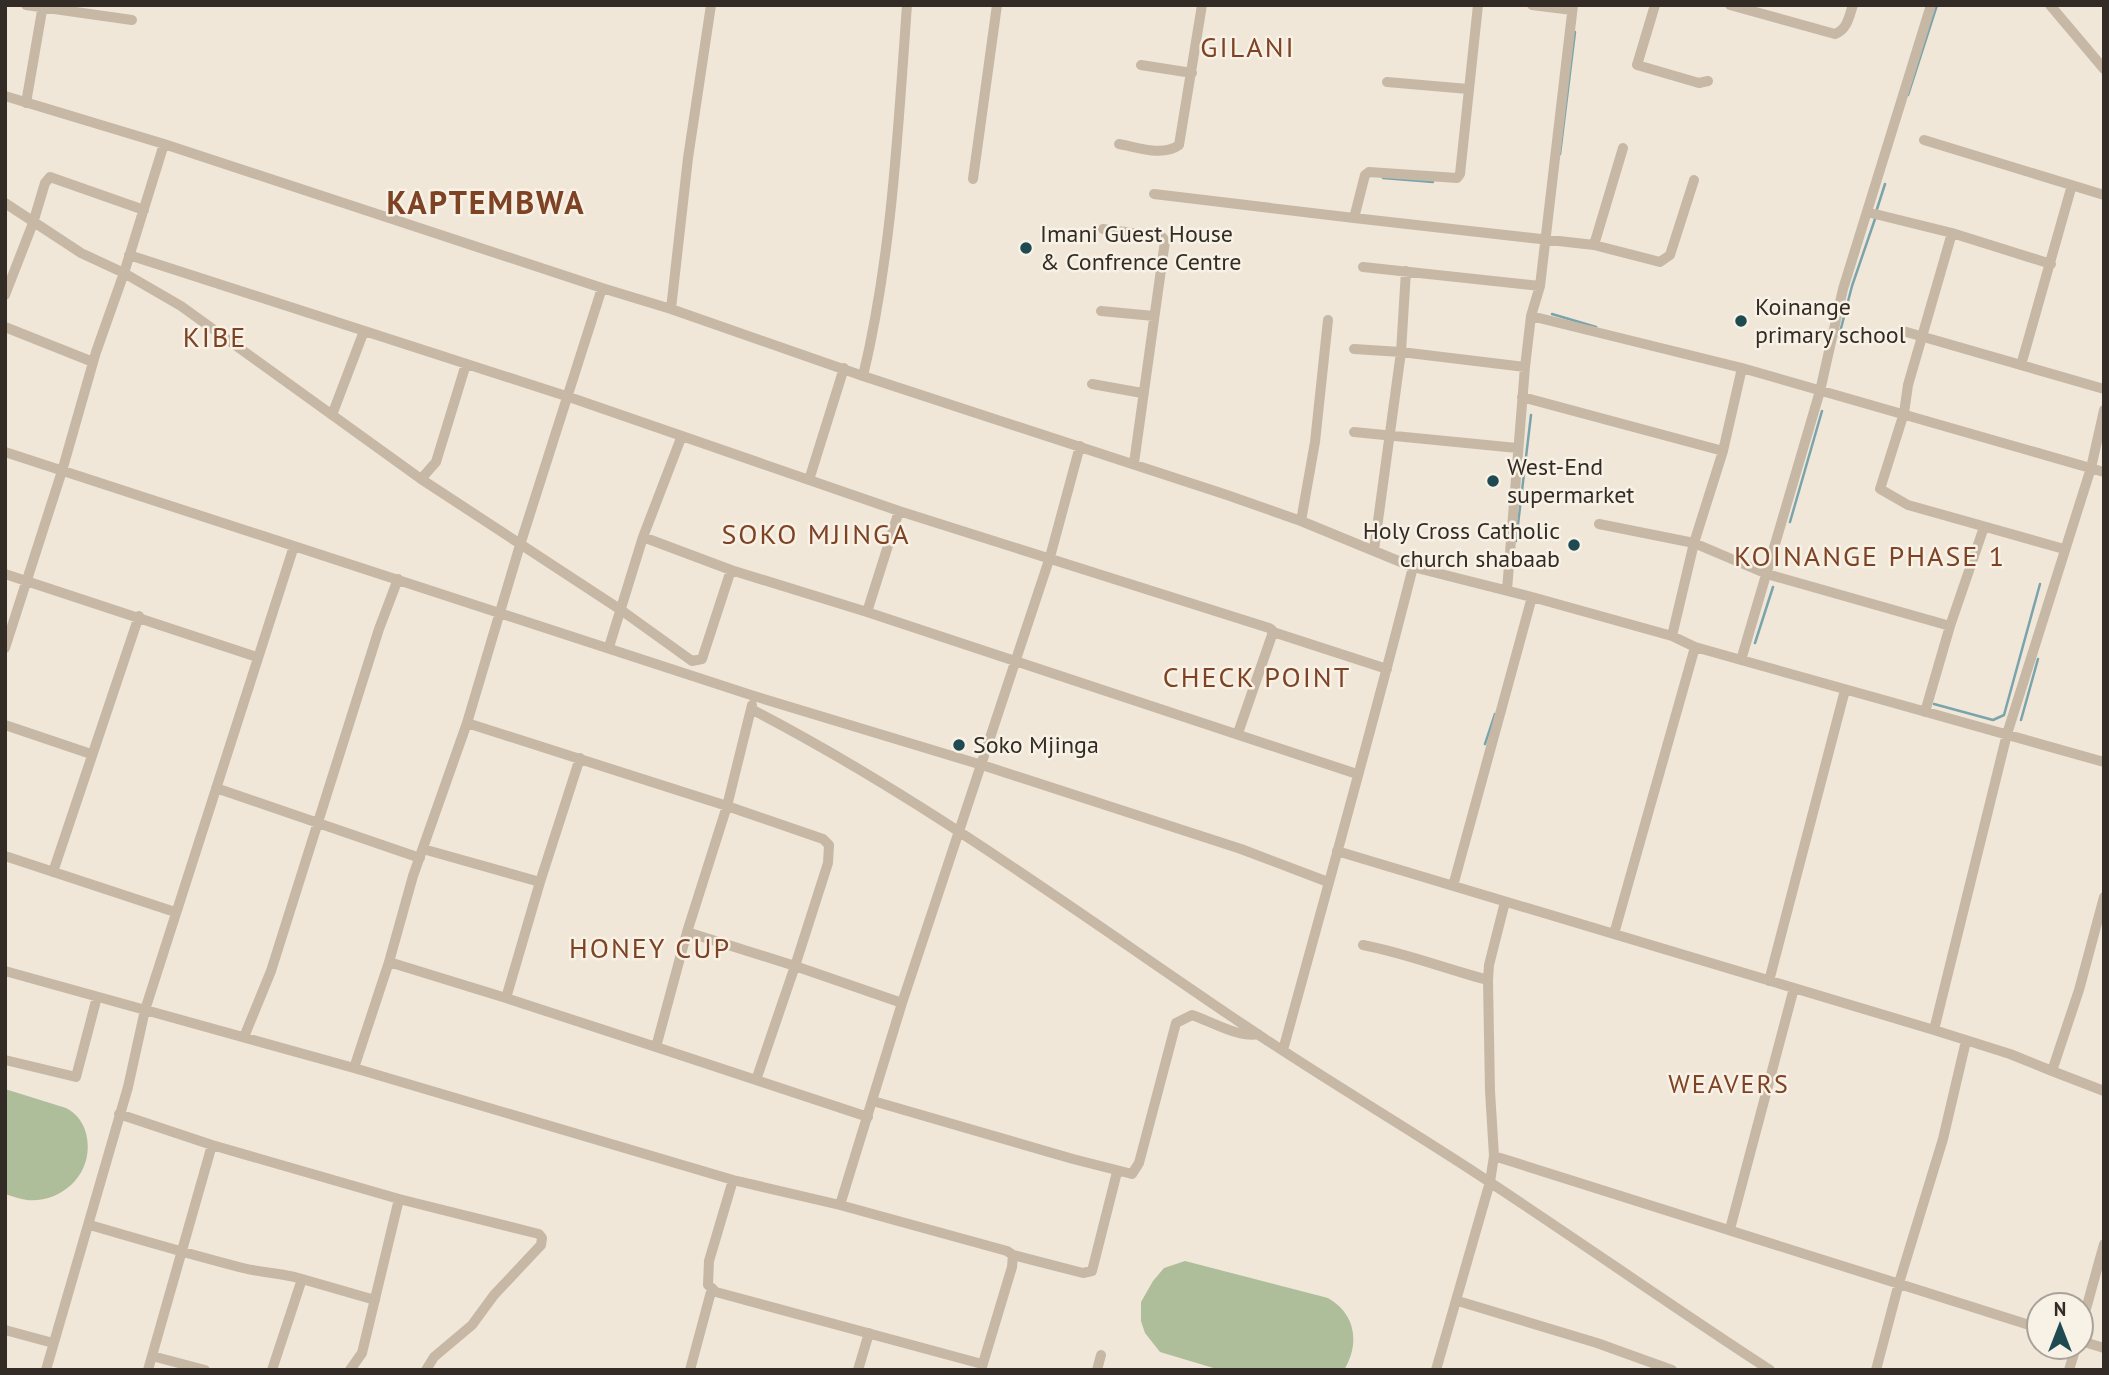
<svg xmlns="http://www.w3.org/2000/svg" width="2109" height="1375" viewBox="0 0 2109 1375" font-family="'PT Sans',sans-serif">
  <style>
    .green { fill: #aebe9a }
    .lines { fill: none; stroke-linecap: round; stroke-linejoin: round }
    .stream { stroke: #7aa4ab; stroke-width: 2.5 }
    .street { stroke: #c7b8a6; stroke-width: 10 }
    .poi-dot { fill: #1f4a52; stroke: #f8f1e5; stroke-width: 2.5 }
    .labels { text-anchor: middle; stroke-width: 5; stroke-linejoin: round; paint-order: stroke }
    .poi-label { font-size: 24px; fill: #332c26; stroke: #f8f1e5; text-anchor: start }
    .neighbourhood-label { font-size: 26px; letter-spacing: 2px; fill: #7e4224; stroke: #f8f1e5 }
    .quarter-label { font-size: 28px; letter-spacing: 2px; fill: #7e4224; stroke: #f8f1e5 }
    .district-label { font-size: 32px; font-weight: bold; letter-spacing: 2px; fill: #7e4224; stroke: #f8f1e5 }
  </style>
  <rect width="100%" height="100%" fill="#f0e7d9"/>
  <path class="green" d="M5 1089 66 1108C78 1114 85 1125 87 1138 93 1174 62 1203 27 1200 20 1199 12 1196 5 1194Z
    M1185 1261 1328 1298C1356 1314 1360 1344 1344 1370H1220L1160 1352 1145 1333 1141 1321V1302L1153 1281 1164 1268Z"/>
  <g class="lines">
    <path class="stream" d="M1908 95 1937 5
      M1560 154 1575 32
      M1383 178 1433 182
      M1877 209 1885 184
      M1552 314 1596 327
      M1839 336 1852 286 1875 219
      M1790 522 1822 411
      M1516 541 1531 415
      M1755 643 1773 587
      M1934 704 1993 720 2004 715 2040 584
      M2021 720 2038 659
      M1485 744 1495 714"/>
    <path class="street" d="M26 5 132 20
      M1532 5 1572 10
      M1655 5 1637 65 1699 83 1708 81
      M1730 5 1835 34C1847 30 1849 17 1853 5
      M2050 5 2104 69
      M1141 65 1192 73
      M1387 82 1468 89
      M5 96 164 144 602 288 671 309 863 376 1227 495 1301 521 1413 567 1532 597 1672 636 1695 647 2104 762
      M26 103 43 5
      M1924 140 2104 195
      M1119 144C1137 147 1163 157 1179 145L1202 5
      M973 179 997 5
      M1154 194 1354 218 1365 175 1369 172 1457 178 1460 174 1478 5
      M5 203 81 253 124 273 181 306 421 479 621 610 692 661 702 659 731 570
      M1867 212 1952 233 2051 264
      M1354 218 1594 245 1660 262 1670 255 1694 180
      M1103 229 1162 237 1165 241 1134 463
      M1952 233 1908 385 1904 413 1880 489 1908 505 2064 549
      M1594 245 1623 148
      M129 255 569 397 899 511 1269 628 1272 630V635L1238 733
      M1363 267 1540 286
      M5 295 33 223 45 183 50 177 144 210
      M671 309 688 158 711 5
      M1101 311 1154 316
      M1531 316 1742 368 2104 472
      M5 327 93 362
      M1903 331 2104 389
      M1354 349 1401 352 1525 367
      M2021 365 2072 185
      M863 376C892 255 898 129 907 5
      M1092 384 1142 393
      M1522 397 1723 451
      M332 415 364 331
      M1354 432 1517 448
      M5 452 754 696 982 765 1241 849 1328 882
      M421 479 436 462 466 364
      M809 480 844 368
      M1301 521 1315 442 1328 320
      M1599 524 1694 543 1767 574 1950 626
      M643 537 731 570 867 612 1357 774
      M1374 550 1401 352 1406 271
      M5 574 257 657
      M1507 590 1525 367 1531 316 1540 286 1573 5
      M867 612 899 511
      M1273 632 1387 669
      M1672 636 1694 543 1723 451 1742 368
      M609 647 643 537 681 438
      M5 648 62 471 96 352 124 273 164 144
      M1741 660 1820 391 1843 289 1931 5
      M751 709C925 799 1082 916 1244 1025 1325 1080 1410 1129 1491 1183 1585 1245 1676 1309 1770 1370
      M1925 712 1950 626 1984 527
      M5 725 91 754
      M216 788 420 858
      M423 849 540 882 580 758
      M1337 851 1934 1030 2010 1054 2052 1071 2079 990 2104 897
      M5 856 175 912
      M53 872 139 616
      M1453 886 1532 597
      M687 932 795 966 828 863 829 845 823 839 727 806 752 705
      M1614 934 1695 647
      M1363 945C1405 953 1446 969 1488 980
      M389 962 506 998 656 1047 687 932 727 806 467 723
      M5 971 354 1068 733 1180 840 1205 1007 1251 1013 1255 1012 1267 981 1370
      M1769 981 1845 690
      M506 998 540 882
      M1934 1030 2007 734 2091 468 2104 410
      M244 1037 271 971 379 629 398 579
      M656 1047 756 1080
      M1283 1050C1327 889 1372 729 1413 567
      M5 1060 76 1077 97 997
      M354 1068 389 962 413 876 467 723 520 545 602 288
      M2052 1071 2104 1091
      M873 1101 1073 1159 1132 1174 1139 1163 1176 1023 1192 1015C1210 1021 1241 1039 1258 1034
      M119 1114 212 1145 148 1370
      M868 1117 756 1080 795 966 902 1003
      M212 1145 399 1199 539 1234 542 1238 541 1245 494 1295 472 1325 434 1357 426 1370
      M1494 1156 2039 1328
      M733 1180 709 1261 708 1285 716 1292 982 1364
      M840 1205 902 1003 1050 557 1080 446
      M90 1225C141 1240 192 1255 243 1268 263 1273 283 1273 302 1279L272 1370
      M1730 1229 1794 988
      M1013 1255 1083 1273 1092 1271 1117 1172
      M302 1279 375 1300
      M1458 1301 1597 1343 1672 1370
      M2081 1327 2104 1244
      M5 1330 53 1343
      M2081 1341 2104 1348
      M152 1356 205 1370
      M46 1370 128 1087 145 1010 294 546
      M350 1370 362 1353 399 1199
      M690 1370 712 1288
      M858 1370 869 1333
      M1097 1370 1101 1355
      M1436 1370 1490 1182 1494 1156 1490 1091 1488 980 1489 965 1505 902
      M1876 1370 1899 1283 1943 1139 1966 1041
      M2069 1370 2076 1347"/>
  </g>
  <g class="poi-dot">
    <circle cx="1026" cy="248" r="7"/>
    <circle cx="1741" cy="321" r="7"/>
    <circle cx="1493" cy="481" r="7"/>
    <circle cx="1574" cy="545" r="7"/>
    <circle cx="959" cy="745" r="7"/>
  </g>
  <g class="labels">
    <g class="poi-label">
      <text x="1040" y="242">Imani Guest House<tspan x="1040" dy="28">&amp; Confrence Centre</tspan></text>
      <text x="1755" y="315">Koinange<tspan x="1755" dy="28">primary school</tspan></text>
      <text x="1507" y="475">West-End<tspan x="1507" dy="28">supermarket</tspan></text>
      <text x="1560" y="539" text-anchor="end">Holy Cross Catholic<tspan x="1560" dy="28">church shabaab</tspan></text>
      <text x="973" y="753">Soko Mjinga</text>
    </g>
    <g class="neighbourhood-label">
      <text x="1729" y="1093">WEAVERS</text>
    </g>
    <g class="quarter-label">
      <text x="1248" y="57">GILANI</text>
      <text x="215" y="347">KIBE</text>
      <text x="816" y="544">SOKO MJINGA</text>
      <text x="1870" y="566">KOINANGE PHASE 1</text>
      <text x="1257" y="687">CHECK POINT</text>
      <text x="650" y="958">HONEY CUP</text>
    </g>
    <g class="district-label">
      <text x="486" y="214">KAPTEMBWA</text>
    </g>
  </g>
  <rect width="2109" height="1375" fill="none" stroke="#332c26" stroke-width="14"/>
  <g transform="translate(2060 1326)"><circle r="33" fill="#f8f1e5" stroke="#a9a299" stroke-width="2"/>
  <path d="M0-5L12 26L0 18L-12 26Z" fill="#1f4a52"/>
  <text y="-10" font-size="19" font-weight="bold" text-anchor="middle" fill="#332c26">N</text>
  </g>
</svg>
